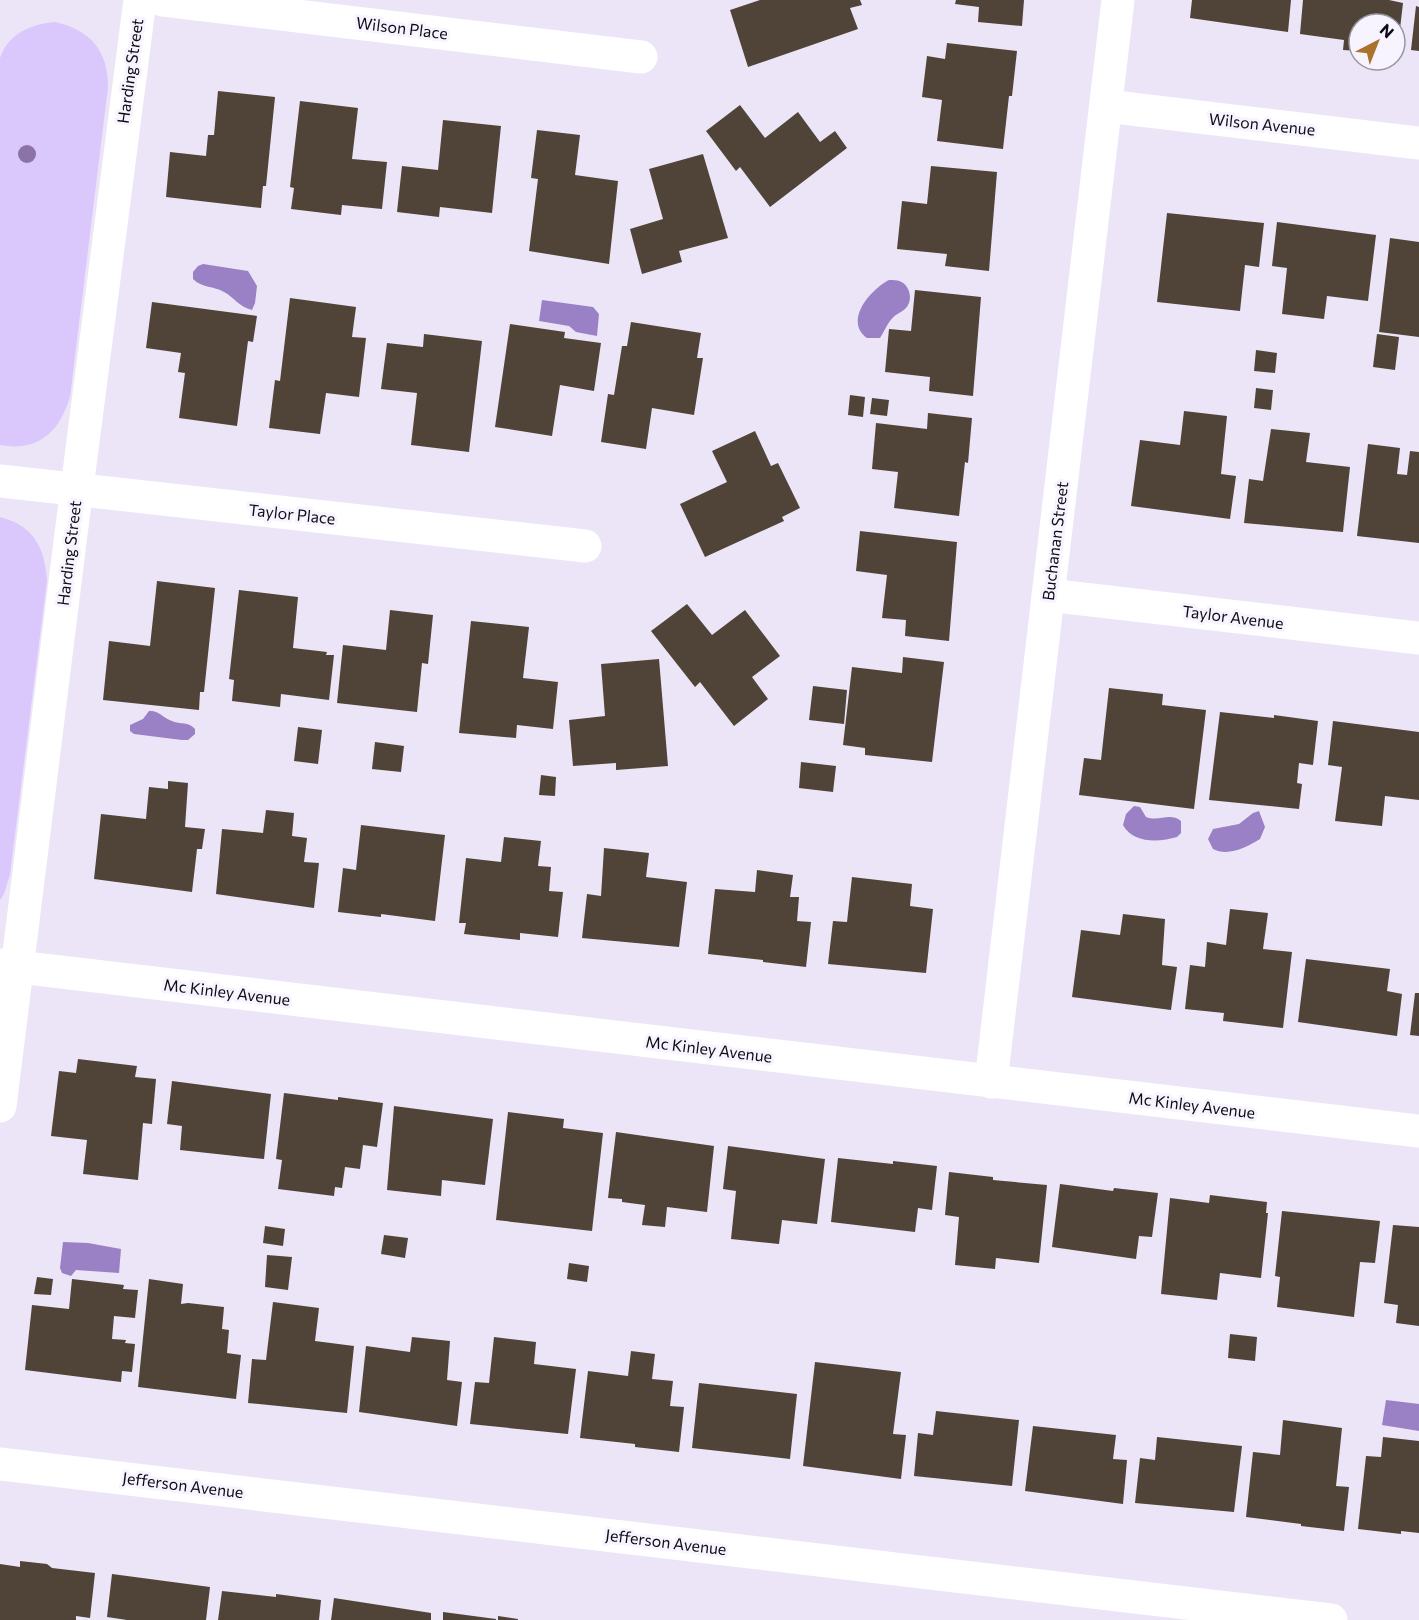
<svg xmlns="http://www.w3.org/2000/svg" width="1419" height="1620" viewBox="0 0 1419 1620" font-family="Commissioner,sans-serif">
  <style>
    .green { fill: #dac7fc }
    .water { fill: #9a80c4 }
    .building { fill: #4f4437 }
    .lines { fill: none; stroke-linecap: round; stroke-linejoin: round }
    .minor { stroke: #fff; stroke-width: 33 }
    .tertiary { stroke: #fff; stroke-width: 33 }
    .tree { fill: #8b73a8 }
    .labels { text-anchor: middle; stroke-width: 6; stroke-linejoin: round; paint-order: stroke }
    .street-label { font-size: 16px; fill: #0f0d13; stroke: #f7f3ff }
  </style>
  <rect width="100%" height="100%" fill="#ebe5f7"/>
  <path class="green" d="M55 22C90 30 108 50 108 87L70 397C59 432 39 452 0 445V58C8 34 31 24 55 22Z
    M0 517C33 525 45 548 47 580L10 874 4 894 0 900Z"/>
  <path class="water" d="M203 264 248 271 257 286 255 303 252 310C239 307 235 298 224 292 214 286 202 288 193 279V272L198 266Z
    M889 280C890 280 898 280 899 281 910 284 914 301 905 309 900 313 894 315 890 321 886 326 884 332 880 338H867C843 321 871 289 889 280Z
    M542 300 593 307 599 314 597 336 576 332 569 326 539 321Z
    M149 711C159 710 163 718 172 721 181 725 188 721 195 729V734L188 740H182L134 734 130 731V725L143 719Z
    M1134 806 1140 807 1146 817C1159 822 1170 812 1181 821V833L1177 837C1160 842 1133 844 1123 825L1126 814Z
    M1259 811 1265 827 1260 839C1247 847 1228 857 1213 849L1208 839 1213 829 1239 824 1253 813Z
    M63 1242 88 1243 121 1249 119 1273 76 1270 71 1276 62 1273 60 1268Z
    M1386 1400 1419 1404V1431L1382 1425Z"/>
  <path class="building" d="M760 0H860L862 5 850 8 858 29 748 67 730 10Z
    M956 0H1024L1022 26 978 22 979 7 955 4Z
    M1192 0H1291L1288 32 1190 18Z
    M1303 0H1389L1403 3 1398 46H1395V24H1359V51L1343 50 1344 40 1300 34Z
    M1416 6 1419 7V51L1411 50Z
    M947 43 1017 51 1012 96H1009L1003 149 937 141 942 100 922 97 927 56 945 59Z
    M218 91 275 97 266 186H263L261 208 166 197 170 152 206 156 208 135H214Z
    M300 101 358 108 352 159 387 162 382 209 342 205 341 215 291 209 294 188 290 187Z
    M740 105 765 138 798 112 820 142 835 131 847 148 770 207 740 167 736 171 706 131Z
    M443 120 501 126 492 213 440 207 439 217 397 212 402 166 438 170Z
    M537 130 580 135 575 175 618 181 609 264 529 251 538 179 531 178Z
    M703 154 728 238 679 251 682 262 642 274 630 229 663 219 649 169Z
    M931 166 997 172 989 271 945 266 947 254 897 249 902 201 927 204Z
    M1167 213 1264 223 1259 267 1245 265 1240 311 1157 302Z
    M1277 222 1376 235 1368 301 1327 296 1324 319 1282 314 1287 268 1272 266Z
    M1390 238 1419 242V337L1379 332Z
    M915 290 981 297 973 396 929 391 930 377 885 372 889 329 911 331Z
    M290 298 356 307 352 337 366 338 359 397 326 393 320 434 269 428 275 380 280 381Z
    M152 302 257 316 253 342 248 341 237 426 179 418 185 373 178 372 181 353 146 348Z
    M631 322 701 333 697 358H703L694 415 652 408 646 449 601 442 608 394 614 395 622 346H627Z
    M510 324 565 332 564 338 601 343 594 391 560 385 552 436 495 427Z
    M424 334 482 341 469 452 411 445 417 393 381 389 387 343 423 347Z
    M1377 334 1399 337 1395 370 1373 367Z
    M1256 350 1277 353 1275 373 1254 371Z
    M1256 388 1273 390 1271 410 1254 408Z
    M850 395 865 397 863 417 848 415Z
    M872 398 889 400 887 416 870 414Z
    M1184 411 1227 416 1221 474 1236 476 1230 519 1131 506 1140 440 1180 445Z
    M928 413 972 418 968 463 965 462 959 516 894 508 898 472 872 469 876 423 927 429Z
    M1271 429 1310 433 1306 462 1350 467 1343 532 1244 523 1249 479 1263 481Z
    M755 431 771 466 778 463 800 508 782 517 784 521 705 557 680 504 727 482 712 451Z
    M1368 444 1400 448 1397 474 1407 475 1410 451 1419 452V543L1357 536Z
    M860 531 957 542 949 641 905 636 906 620 882 618 887 575 856 571Z
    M157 581 215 588 204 692H200L199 710 103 700 109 641 150 646Z
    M239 590 298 597 293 648 327 652 326 655H334L329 700 281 694 280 707 232 701 234 680 229 679Z
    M687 604 712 635 745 610 780 656 752 677 768 699 734 726 700 682 695 687 651 631Z
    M390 610 433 615 428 664 422 663 417 712 337 703 343 645 386 650Z
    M471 621 529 627 523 678 558 682 553 729 517 725 516 738 459 733Z
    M903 657 944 662 932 762 865 755V748L843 745 852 667 902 673Z
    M659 659 668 766 616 770V763L573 766 569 720 605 716 601 664Z
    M813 686 847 690 844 724 809 720Z
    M1109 688 1163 694 1162 705 1206 710 1194 809 1079 795 1084 758 1101 760Z
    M1220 712 1274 718V715L1318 721 1313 765 1299 763 1297 783 1302 784 1299 809 1209 800Z
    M1333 721 1419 732V800L1385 796 1382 826 1335 821 1342 767 1328 765Z
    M298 727 322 730 318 764 294 761Z
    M375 742 404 746 401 772 372 769Z
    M801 762 836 766 833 792 799 788Z
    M541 775 556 777 555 796 539 795Z
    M168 781 188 783 185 827 205 829 202 849H197L192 892 94 879 101 814 146 819 149 787 168 789Z
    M266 810 294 813 292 836 307 838 304 862 319 863 314 908 216 894 222 829 263 833Z
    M361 825 445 835 435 921 381 914V917L338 912 343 868 356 870Z
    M504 837 541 841 538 866 551 867 549 891 563 892 558 937 520 933V940L464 934 466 923H459L466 858 501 862Z
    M604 848 649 853 646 877 687 882 679 947 582 938 587 894 601 896Z
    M757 870 793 875 790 897H799L797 921 811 922 806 967 763 962V960L708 954 715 889 755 892Z
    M852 877 912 884 910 906 933 909 926 973 828 964 833 921 847 922Z
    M1230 909 1268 913 1263 949 1292 952 1283 1028 1223 1021 1224 1013 1185 1009 1190 965 1205 967 1207 942 1226 945Z
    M1123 914 1165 919 1162 965 1177 967 1171 1010 1072 997 1081 930 1120 935Z
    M1306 959 1390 969 1387 991 1402 994 1397 1036 1298 1022Z
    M1415 993H1419V1036L1410 1035Z
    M78 1059 137 1066 135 1077 156 1079 152 1124 143 1123 138 1180 83 1174 87 1140 51 1136 59 1071 76 1073Z
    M172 1081 271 1094 264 1159 180 1150 182 1126 167 1124Z
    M284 1093 338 1100V1097L383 1103 377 1147 363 1145 360 1169 345 1167 342 1188 335 1187 334 1196 278 1189 282 1160 276 1159Z
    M394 1106 493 1119 485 1185 442 1180 441 1196 387 1190Z
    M508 1112 564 1119 563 1128 603 1133 592 1231 496 1220Z
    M616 1132 714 1146 707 1212 667 1207 665 1227 642 1225 645 1205 622 1202V1199L608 1198Z
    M728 1146 825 1159 817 1224 782 1220 779 1244 731 1239 736 1191 723 1189Z
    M838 1158 893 1164V1161L937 1166 932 1210 918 1208 915 1232 831 1222Z
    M949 1172 993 1177V1180L1047 1185 1039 1263 996 1258 995 1269 955 1265 959 1217 945 1215Z
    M1060 1184 1113 1191 1114 1188 1158 1193 1152 1237 1139 1236 1136 1259 1052 1247Z
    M1210 1195 1267 1202 1266 1213H1268L1261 1278 1220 1273 1217 1300 1161 1294 1170 1198 1209 1203Z
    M1282 1211 1380 1221 1375 1263 1360 1262 1354 1317 1277 1307 1280 1277 1275 1276Z
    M1393 1225 1419 1227V1326L1396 1323 1398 1305 1384 1303Z
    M265 1226 285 1229 283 1246 263 1243Z
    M384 1235 408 1238 405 1258 381 1254Z
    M267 1255 292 1257 288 1290 265 1287Z
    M569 1263 589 1266 587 1282 567 1279Z
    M37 1277 53 1279 51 1295 34 1294Z
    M72 1279 124 1285 123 1289 138 1290 135 1318 114 1316 112 1339 126 1340 125 1343 135 1344 132 1372 122 1371 121 1382 25 1370 32 1305 69 1309Z
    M149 1279 183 1284 181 1304 188 1303 224 1307 222 1329 229 1330 227 1353 241 1355 236 1399 138 1387Z
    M273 1302 319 1308 315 1341 354 1346 347 1413 248 1403 252 1359 266 1360Z
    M1230 1334 1257 1337 1255 1361 1228 1358Z
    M412 1337 450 1341 447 1380 462 1382 457 1426 359 1412 366 1346 410 1352Z
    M494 1337 536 1342 534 1364 576 1369 568 1434 470 1424 475 1382 489 1383Z
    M631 1351 655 1354 652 1379 673 1381 670 1406 684 1407 679 1452 635 1447V1444L580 1438 588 1371 628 1376Z
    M815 1362 901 1372 893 1434 906 1435 901 1479 803 1466Z
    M699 1383 797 1394 790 1459 692 1448Z
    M936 1411 1019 1420 1012 1486 914 1476 918 1433 933 1435Z
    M1283 1420 1342 1428 1336 1486 1349 1487 1344 1531 1301 1526V1524L1246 1517 1253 1452 1280 1455Z
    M1033 1426 1116 1435 1113 1459 1127 1460 1123 1504 1025 1491Z
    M1157 1437 1242 1446 1234 1512 1135 1503 1140 1458 1155 1460Z
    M1383 1437 1419 1441V1533L1401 1531V1534L1358 1529 1366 1456 1381 1457Z
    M20 1561 47 1564 52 1568 95 1573 90 1618 76 1616V1620H0V1564L20 1567Z
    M112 1574 210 1587 206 1620H127L107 1617Z
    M222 1591 276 1597V1594L321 1600 319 1620H218Z
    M334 1598 431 1613V1620H331Z
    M443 1612 496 1619V1620H443Z
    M498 1616 518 1619V1620H498Z"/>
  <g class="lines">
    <path class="minor" d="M163 0 641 57
      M1106 106 1419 143
      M0 481 585 546
      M1048 595 1419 638
      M0 965 1419 1131
      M991 1082 1118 0
      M0 1464 1331 1620"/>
    <path class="tertiary" d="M0 1106 70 542 140 0"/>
  </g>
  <circle class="tree" cx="27" cy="154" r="9"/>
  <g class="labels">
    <g class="street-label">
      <text transform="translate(402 28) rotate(7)" y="6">Wilson Place</text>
      <text transform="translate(130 71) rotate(-82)" y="6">Harding Street</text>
      <text transform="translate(1262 124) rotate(6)" y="6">Wilson Avenue</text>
      <text transform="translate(292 514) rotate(6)" y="6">Taylor Place</text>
      <text transform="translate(1055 541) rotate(-83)" y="6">Buchanan Street</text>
      <text transform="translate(69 553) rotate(-83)" y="6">Harding Street</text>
      <text transform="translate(1233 617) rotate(7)" y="6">Taylor Avenue</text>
      <text transform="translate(227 992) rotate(7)" y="6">Mc Kinley Avenue</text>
      <text transform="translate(709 1049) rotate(7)" y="6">Mc Kinley Avenue</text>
      <text transform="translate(1192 1105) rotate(7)" y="6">Mc Kinley Avenue</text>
      <text transform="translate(183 1485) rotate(7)" y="6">Jefferson Avenue</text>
      <text transform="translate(666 1542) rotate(7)" y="6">Jefferson Avenue</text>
    </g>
  </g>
  <g transform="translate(1377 42) rotate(42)"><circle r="28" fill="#f7f3ff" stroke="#9a97a1" stroke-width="1.5"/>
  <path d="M0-4.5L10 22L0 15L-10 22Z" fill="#a9732e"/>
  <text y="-9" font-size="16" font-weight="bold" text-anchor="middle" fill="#0f0d13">N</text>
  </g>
</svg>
